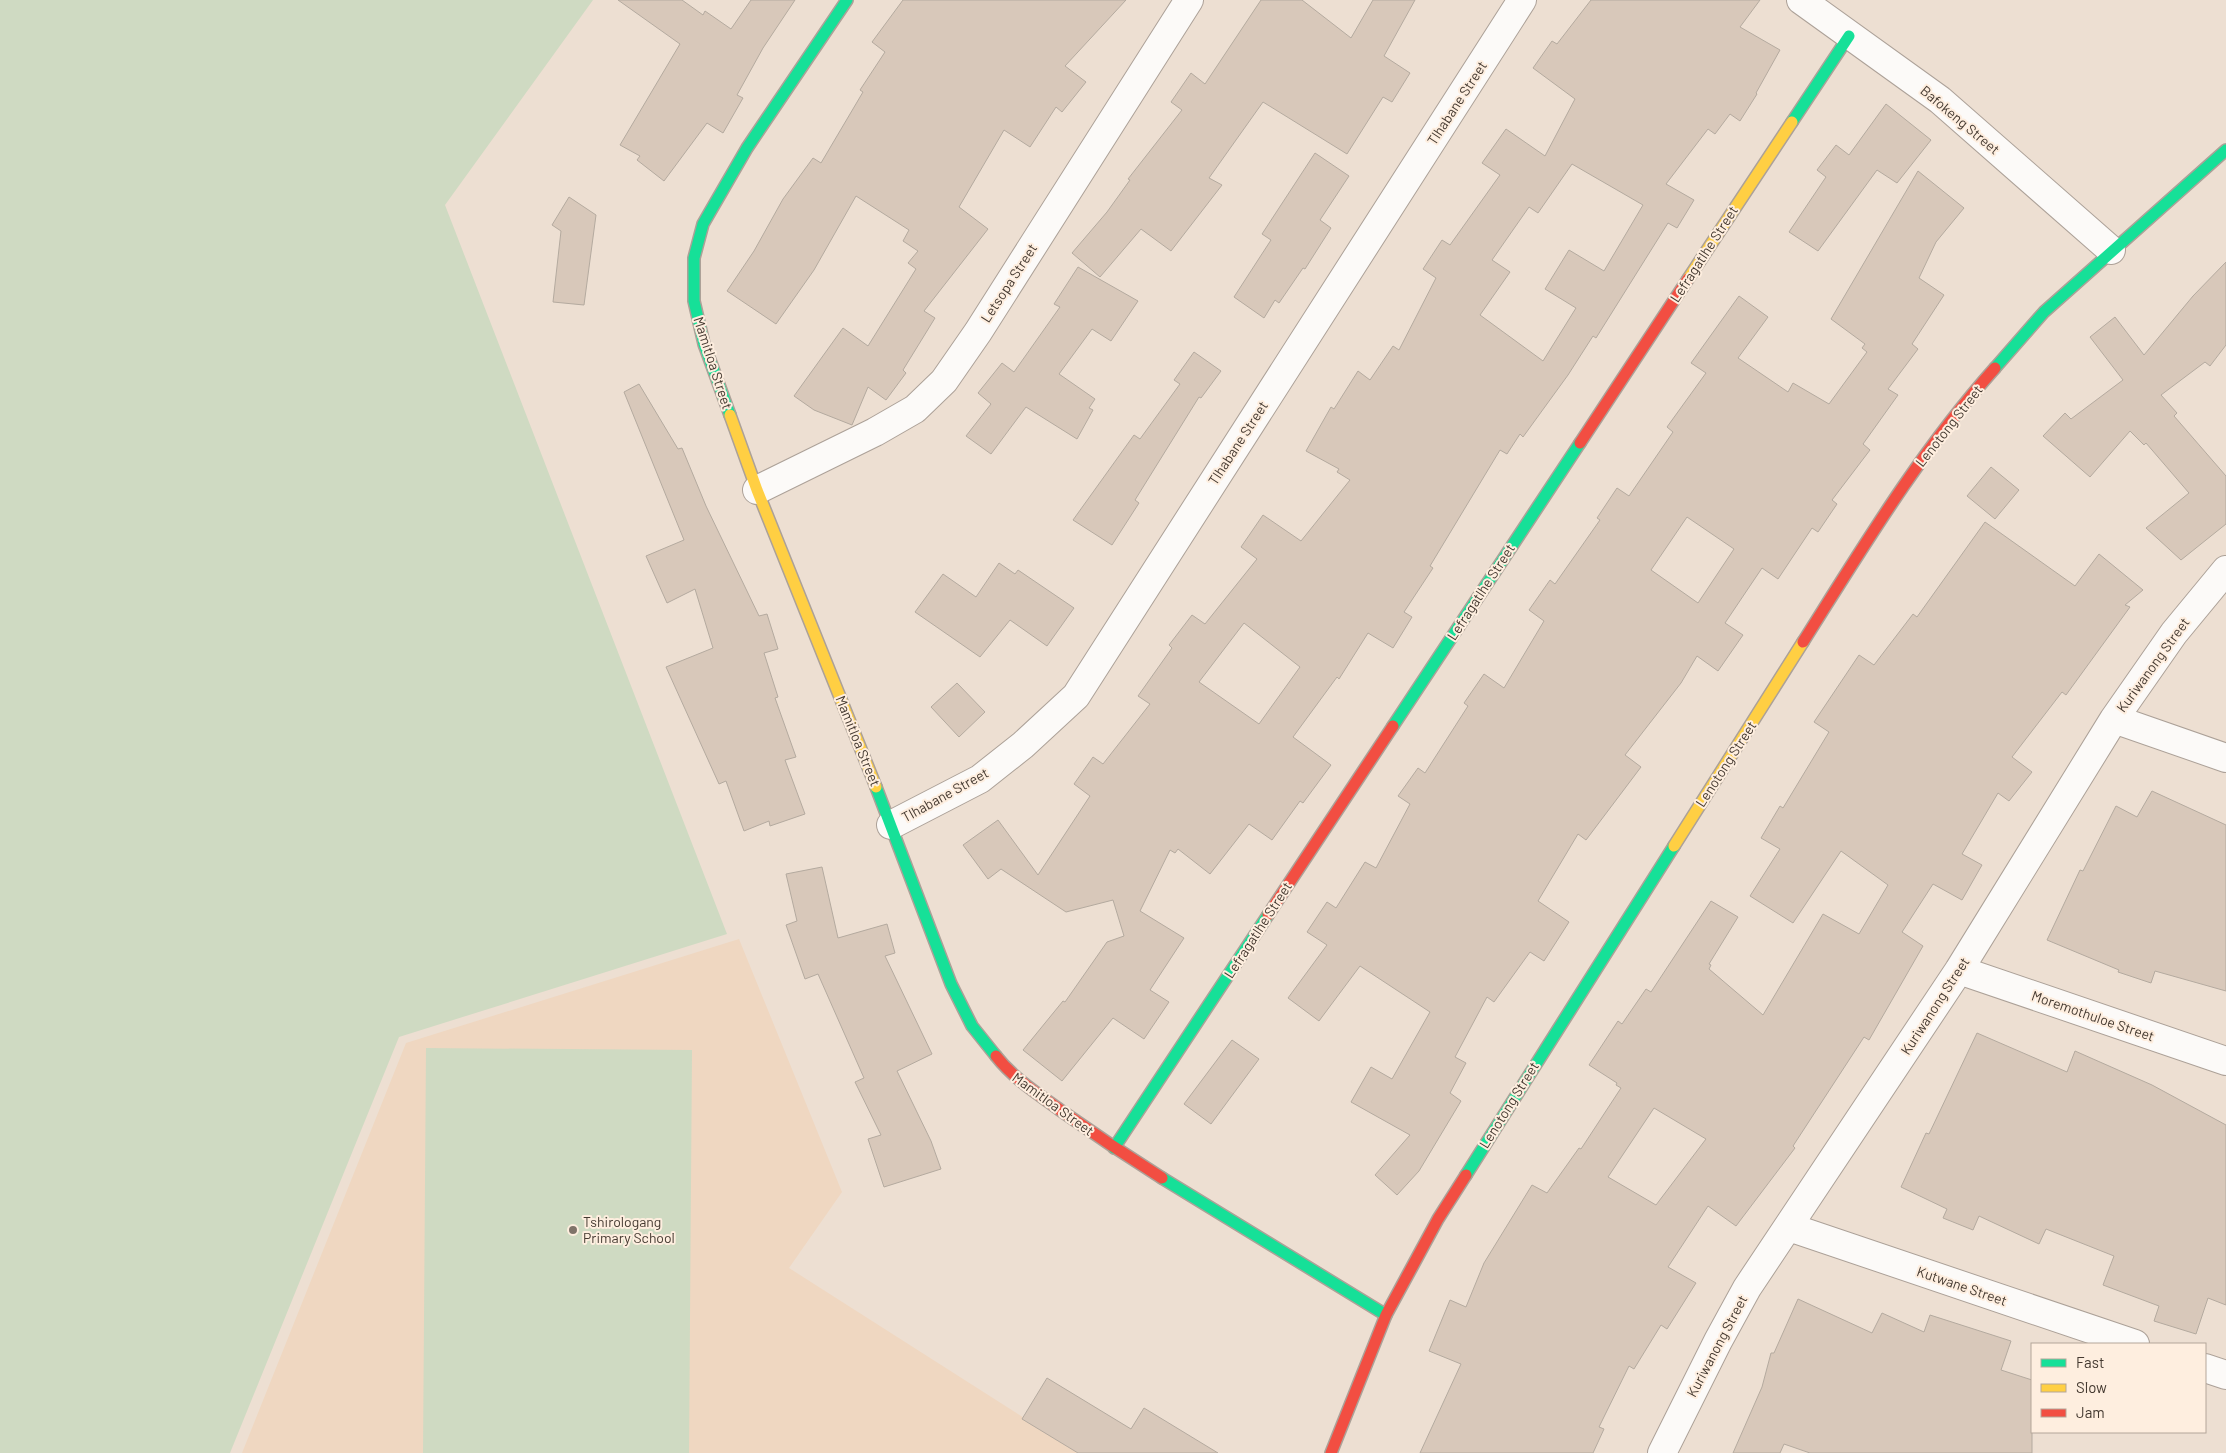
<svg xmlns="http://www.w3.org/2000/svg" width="2226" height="1453" viewBox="0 0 2226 1453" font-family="Barlow,sans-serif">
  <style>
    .built { fill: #efd7c1 }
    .green { fill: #cfdac2 }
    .building { fill: #d8c8ba; stroke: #b4aa9f; fill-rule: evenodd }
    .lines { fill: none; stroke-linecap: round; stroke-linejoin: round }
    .street-casing { stroke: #aca198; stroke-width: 30 }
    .fast-casing { stroke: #aca198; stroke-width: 14 }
    .slow-casing { stroke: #aca198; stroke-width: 14 }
    .jam-casing { stroke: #aca198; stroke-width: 14 }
    .street { stroke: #fcfaf8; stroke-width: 28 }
    .fast { stroke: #16e098; stroke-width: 11 }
    .slow { stroke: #ffcf43; stroke-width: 11 }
    .jam { stroke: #f24e42; stroke-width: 11 }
    .poi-dot { fill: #7f7369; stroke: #feeedf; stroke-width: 2 }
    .labels { text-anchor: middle; stroke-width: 4; stroke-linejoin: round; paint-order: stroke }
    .street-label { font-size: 14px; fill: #443930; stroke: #feeedf }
    .poi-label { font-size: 14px; fill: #443930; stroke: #feeedf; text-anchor: start }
  </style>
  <rect width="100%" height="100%" fill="#eddfd2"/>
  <path class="built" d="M739 939 842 1192 789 1268 1079 1453H242L406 1043Z"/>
  <path class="green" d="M0 0H593L445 205 727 934 399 1037 230 1453H0Z
    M426 1048 692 1050 689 1453H423Z"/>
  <path class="building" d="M618 0H682L703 15 705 11 731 29 751 0H795L763 48 737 95 743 98 723 133 707 123 664 181 637 160 640 156 620 145 680 44Z
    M903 0H1126L1065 66 1086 82 1062 112 1056 107 1030 147 1004 130 959 207 988 229 924 311 935 318 903 370 906 373 886 400 868 387 852 425 814 410 794 396 843 328 868 346 916 269 908 263 918 251 903 241 909 230 856 196 814 270 776 324 727 291 754 251 783 199 813 158 821 163 863 92 860 90 885 52 872 42Z
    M1261 0H1302L1351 38 1373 0H1415L1384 56 1410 73 1392 102 1383 97 1347 154 1263 102 1209 178 1222 185 1171 251 1141 229 1100 277 1072 253 1107 212 1130 180 1128 179 1182 110 1171 102 1191 73 1205 84Z
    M1591 0H1760L1740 27 1780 50 1756 93 1757 94 1740 121 1730 114 1715 134 1708 129 1666 184 1694 200 1677 228 1668 223 1596 338 1593 336 1568 375 1523 437 1520 434 1507 454 1500 450 1430 566 1433 568 1404 612 1412 617 1393 648 1368 633 1339 679 1337 677 1293 737 1331 765 1303 803 1300 801 1272 840 1249 824 1210 874 1178 849 1175 853 1170 850 1140 911 1184 938 1150 990 1169 1002 1144 1039 1113 1018 1062 1081 1023 1050 1063 1001 1065 1002 1107 942 1124 936 1113 900 1066 912 1001 869 988 879 963 845 998 820 1038 875 1090 796 1074 784 1093 757 1103 764 1150 704 1138 696 1172 648 1169 645 1192 615 1205 624 1257 559 1241 547 1263 515 1301 541 1350 480 1337 472 1339 469 1306 451 1331 407 1334 409 1358 371 1370 380 1393 346 1399 350 1436 278 1423 269 1442 240 1450 245 1500 175 1482 163 1506 129 1545 156 1575 99 1533 68 1552 41 1557 44ZM1572 164 1643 205 1604 271 1569 250 1545 289 1576 308 1543 361 1480 315 1510 272 1492 260 1529 207 1538 213ZM1244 623 1300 667 1259 724 1199 682Z
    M1886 104 1931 140 1897 183 1877 170 1818 251 1789 232 1826 177 1817 170 1836 145 1849 155Z
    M1315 153 1349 176 1320 220 1331 228 1305 269 1303 268 1279 303 1275 300 1264 318 1234 297 1271 240 1262 234Z
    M1918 171 1964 208 1936 242 1919 278 1944 295 1912 344 1918 349 1888 389 1898 395 1863 444 1870 450 1832 500 1837 504 1818 532 1812 528 1778 579 1762 568 1725 623 1743 635 1718 671 1697 656 1681 683 1625 755 1641 767 1586 840 1578 834 1538 901 1569 922 1544 961 1530 952 1494 1002 1487 997 1455 1057 1466 1063 1450 1093 1461 1101 1419 1171 1397 1195 1375 1175 1410 1135 1351 1102 1371 1067 1392 1079 1430 1012 1360 966 1319 1021 1288 998 1327 945 1307 932 1327 902 1336 908 1365 862 1376 868 1410 804 1398 796 1418 768 1425 773 1468 706 1464 703 1484 674 1504 688 1544 621 1529 610 1550 580 1555 584 1600 520 1597 518 1617 488 1629 496 1673 432 1667 427 1706 373 1691 363 1739 296 1768 317 1738 358 1788 392 1793 383 1829 404 1867 352 1862 348 1865 344 1831 319ZM1687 517 1734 549 1698 603 1651 570Z
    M569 197 596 215 584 305 553 302 561 231 552 225Z
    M2226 262V345L2210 366 2205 362 2161 395 2177 413 2174 416 2226 476V524L2181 560 2146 528 2189 493 2146 443 2144 445 2130 431 2090 477 2043 436 2065 413 2071 419 2123 380 2090 337 2115 317 2144 355 2193 296Z
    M1078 267 1138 301 1111 341 1092 329 1059 374 1095 399 1089 408 1093 410 1077 439 1026 407 991 454 966 436 991 404 978 393 1002 363 1014 372 1060 307 1054 304Z
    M1194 352 1221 371 1201 398 1199 397 1135 500 1139 503 1112 545 1073 520 1134 435 1140 439 1180 384 1174 380Z
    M639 384 678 449 682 448 706 506 759 616 767 614 778 649 764 653 778 697 775 698 796 757 785 760 805 814 770 826 769 821 744 831 726 781 719 784 666 667 713 648 695 589 667 603 646 556 684 540 624 392Z
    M1991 467 2019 490 1995 519 1967 496Z
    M1985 522 2075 586 2099 554 2143 590 2125 605 2130 607 2066 695 2062 692 2012 757 2032 772 2009 801 1998 793 1962 854 1982 865 1962 900 1933 884 1902 932 1923 946 1869 1040 1864 1037 1793 1146 1795 1148 1736 1226 1708 1206 1668 1267 1696 1283 1667 1329 1661 1325 1634 1369 1629 1366 1599 1427 1604 1429 1593 1453H1420L1461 1364 1429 1351 1450 1300 1466 1307 1484 1263 1532 1185 1547 1193 1579 1148 1581 1149 1621 1088 1616 1085 1617 1083 1589 1065 1618 1021 1622 1024 1646 989 1651 992 1711 901 1738 917 1709 964 1711 965 1709 969 1763 1015 1823 914 1859 934 1888 885 1841 851 1793 923 1750 896 1780 849 1761 838 1780 806 1783 808 1829 732 1814 722 1859 655 1874 665 1913 614 1917 617ZM1654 1108 1706 1139 1656 1205 1608 1177Z
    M999 563 1015 574 1018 570 1074 608 1047 646 1010 620 980 657 915 612 943 574 976 597Z
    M957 683 985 712 959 737 931 707Z
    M2152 791 2226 825V991L2155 971 2151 983 2118 972 2119 970 2047 940 2080 870 2083 871 2116 806 2137 817Z
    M822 867 838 938 887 924 895 953 885 956 932 1054 897 1071 931 1141 941 1169 884 1187 868 1139 881 1135 855 1082 864 1078 818 974 805 979 786 925 797 921 786 874Z
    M1977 1033 2067 1072 2075 1051 2152 1085 2226 1125V1305L2208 1298 2196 1334 2154 1321 2159 1306 2103 1285 2114 1256 2046 1229 2039 1244 1979 1216 1973 1230 1943 1218 1947 1209 1901 1187 1926 1133 1929 1134Z
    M1232 1040 1259 1059 1211 1124 1184 1104Z
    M1798 1299 1872 1333 1882 1313 1924 1332 1930 1315 2011 1341 2001 1370 2032 1380V1453H1810L1784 1444 1780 1453H1733L1762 1387 1771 1353H1774Z
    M1047 1378 1131 1429 1144 1408 1218 1453H1078L1022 1419Z"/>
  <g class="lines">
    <defs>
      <path id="street" d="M1801 0 1940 100 2111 250
        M757 490 875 432 915 409 944 381 978 332 1189 0
        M2114 719 2226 758
        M891 825 980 779 1023 745 1076 696 1522 0
        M1959 970 2226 1061
        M1789 1227 2135 1344
        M2205 1368 2226 1375
        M1662 1453 1718 1341 1747 1288 1959 970 2114 719 2174 633 2226 570"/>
      <path id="fast" d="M1792 122 1849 36
        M1995 368 2044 312 2226 150
        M730 415 704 344 694 301V258L703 224 747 148 847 0
        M1393 726 1580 443
        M876 787 951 984 972 1026 996 1056
        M1114 1148 1268 915
        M1466 1175 1674 846
        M1162 1178 1386 1315"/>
      <path id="slow" d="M1688 279 1792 122
        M730 415 757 490 876 787
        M1674 846 1803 642"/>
      <path id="jam" d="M1580 443 1688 279
        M1803 642C1863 547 1920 452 1995 368
        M1268 915 1393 726
        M996 1056C1013 1078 1038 1094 1060 1110 1094 1134 1127 1156 1162 1178
        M1331 1453 1386 1315 1438 1219 1466 1175"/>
    </defs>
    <use href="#street" class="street-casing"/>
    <use href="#fast" class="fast-casing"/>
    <use href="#slow" class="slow-casing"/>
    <use href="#jam" class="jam-casing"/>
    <use href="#street" class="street"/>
    <use href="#fast" class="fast"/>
    <use href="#slow" class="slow"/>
    <use href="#jam" class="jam"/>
  </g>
  <circle class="poi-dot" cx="573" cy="1230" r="5"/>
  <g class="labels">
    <g class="street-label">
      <text transform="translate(1457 103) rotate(-57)" y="5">Tlhabane Street</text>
      <text transform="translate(1960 120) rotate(40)" y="5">Bafokeng Street</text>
      <text transform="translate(1704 254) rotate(-57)" y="5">Lefragatlhe Street</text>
      <text transform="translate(1009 283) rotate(-57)" y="5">Letsopa Street</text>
      <text transform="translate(713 363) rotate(72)" y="5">Mamitloa Street</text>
      <text transform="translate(1949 426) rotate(-52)" y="5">Lenotong Street</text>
      <text transform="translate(1238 443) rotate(-57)" y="5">Tlhabane Street</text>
      <text transform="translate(1481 592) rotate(-57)" y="5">Lefragatlhe Street</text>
      <text transform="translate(2153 665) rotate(-54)" y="5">Kuriwanong Street</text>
      <text transform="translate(858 741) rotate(68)" y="5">Mamitloa Street</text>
      <text transform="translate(1726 764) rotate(-57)" y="5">Lenotong Street</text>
      <text transform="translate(945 795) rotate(-29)" y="5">Tlhabane Street</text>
      <text transform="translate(1258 930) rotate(-57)" y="5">Lefragatlhe Street</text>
      <text transform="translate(1935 1006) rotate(-57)" y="5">Kuriwanong Street</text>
      <text transform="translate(2093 1016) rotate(19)" y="5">Moremothuloe Street</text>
      <text transform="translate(1053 1104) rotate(36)" y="5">Mamitloa Street</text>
      <text transform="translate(1509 1105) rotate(-58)" y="5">Lenotong Street</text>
      <text transform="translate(1962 1286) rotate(19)" y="5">Kutwane Street</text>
      <text transform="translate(1717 1346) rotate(-62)" y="5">Kuriwanong Street</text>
    </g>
    <g class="poi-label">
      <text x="583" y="1227">Tshirologang<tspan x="583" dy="16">Primary School</tspan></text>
    </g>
  </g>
  <rect x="2031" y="1343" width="175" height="90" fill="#feeedf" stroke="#b4a699"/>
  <rect x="2041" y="1359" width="25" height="8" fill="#16e098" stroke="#b4a699"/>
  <text x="2076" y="1368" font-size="15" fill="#443930">Fast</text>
  <rect x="2041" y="1384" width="25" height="8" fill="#ffcf43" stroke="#b4a699"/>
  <text x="2076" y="1393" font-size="15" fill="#443930">Slow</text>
  <rect x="2041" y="1409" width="25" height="8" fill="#f24e42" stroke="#b4a699"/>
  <text x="2076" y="1418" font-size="15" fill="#443930">Jam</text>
</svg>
